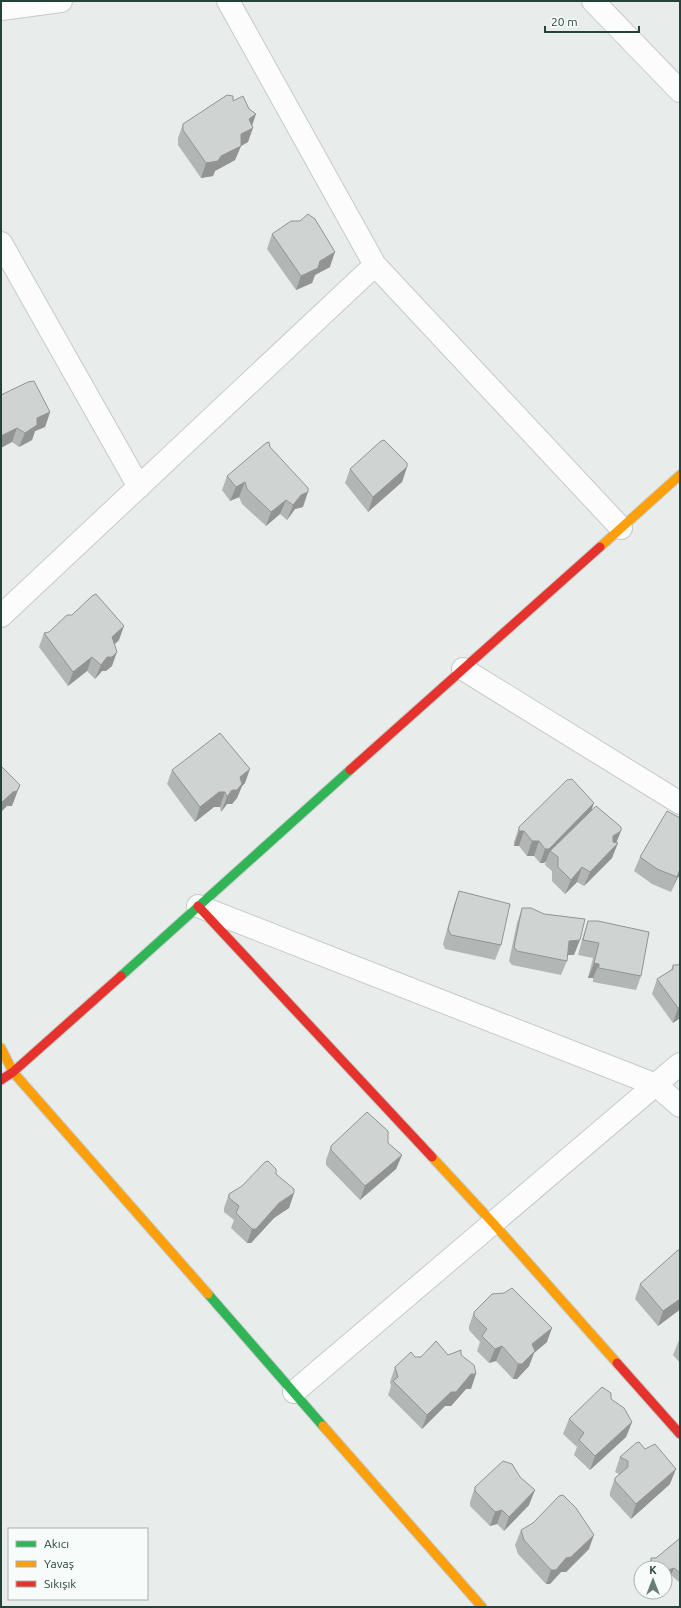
<svg xmlns="http://www.w3.org/2000/svg" width="681" height="1608" viewBox="0 0 681 1608" font-family="Ubuntu,sans-serif">
  <style>
    .lines { fill: none; stroke-linecap: round; stroke-linejoin: round }
    .street-casing { stroke: #c5cac8; stroke-width: 24 }
    .fast-casing { stroke: #c3cbc8; stroke-width: 11 }
    .slow-casing { stroke: #c3cbc8; stroke-width: 11 }
    .jam-casing { stroke: #c3cbc8; stroke-width: 11 }
    .street { stroke: #fcfcfc; stroke-width: 22 }
    .fast { stroke: #30b455; stroke-width: 9 }
    .slow { stroke: #ff9f0a; stroke-width: 9 }
    .jam { stroke: #e5322d; stroke-width: 9 }
    .wall { fill: #b2b6b5 }
    .shaded-wall { fill: #919493 }
    .building { fill: #cfd4d2; stroke: #919493 }
  </style>
  <rect width="100%" height="100%" fill="#e8edeb"/>
  <g class="lines">
    <defs>
      <path id="street" d="M228 1 375 265 621 528
        M593 1 680 91
        M1 9 61 1
        M1 243 139 487
        M1 616 375 265
        M463 669 680 803
        M198 906 656 1085 680 1106
        M294 1392 680 1064"/>
      <path id="fast" d="M121 976 350 770
        M208 1294 323 1426"/>
      <path id="slow" d="M600 547 680 475
        M1 1048 13 1072 208 1294
        M432 1157 493 1223 617 1363
        M323 1426 482 1607"/>
      <path id="jam" d="M350 770 600 547
        M198 906 432 1157
        M1 1080 13 1072 121 976
        M617 1363 680 1434"/>
    </defs>
    <use href="#street" class="street-casing"/>
    <use href="#fast" class="fast-casing"/>
    <use href="#slow" class="slow-casing"/>
    <use href="#jam" class="jam-casing"/>
    <use href="#street" class="street"/>
    <use href="#fast" class="fast"/>
    <use href="#slow" class="slow"/>
    <use href="#jam" class="jam"/>
  </g>
  <path class="wall" d="M233 101 252 125 248 142 241 146 235 160 215 171 213 176 201 178 178 145V138L183 124Z
    M272 234 330 267 315 275 312 283 296 290 267 249Z
    M1 395 50 412 45 427 35 431 32 440 19 447 12 442Z
    M270 447 303 507 295 509 287 520 280 514 266 526 242 504 239 497 230 501 222 490 227 476Z
    M407 467 402 482 368 512 345 483 350 469Z
    M44 633 119 640 114 645 112 666 106 671H102L95 679 87 671 68 686 39 647Z
    M172 770 245 783 242 786 237 798 232 804H227L221 812 220 807H214L195 822 167 784Z
    M592 809 616 843 612 858 584 886 577 882 565 894 552 881V871L545 865 546 861 544 863H540L534 856H527L519 846H514V842L519 827Z
    M680 818 677 879 671 892 652 884 634 871 640 857Z
    M459 891 501 945 495 960 445 949 443 944 454 905Z
    M522 908 574 955H567V961L561 975 512 965 509 961 517 923Z
    M588 921 641 976 636 990 593 982V978H588L593 958 578 955 583 936Z
    M680 963V1018L673 1023 652 994 657 979 671 970 673 965H678Z
    M388 1143 402 1155 396 1169 360 1200 326 1165V1160L331 1146Z
    M276 1174 294 1193 289 1208 274 1218 251 1243H247L231 1228 234 1220 224 1212V1208L229 1194Z
    M680 1250V1312L678 1311 658 1326 635 1299 640 1284Z
    M504 1293 547 1342 534 1353 529 1366 517 1379H513L496 1361 489 1363 477 1351 480 1342 469 1330V1326L474 1312Z
    M680 1338V1363L673 1355Z
    M448 1355 471 1389H466L451 1406H445L422 1429 388 1395 391 1386 390 1382 395 1367 415 1357Z
    M611 1399 632 1422 626 1437 590 1470 574 1455 577 1447 563 1434 569 1419Z
    M620 1457 670 1484 631 1519 610 1496V1492L615 1478 619 1474 615 1472Z
    M475 1487 529 1505 504 1531 497 1524 490 1526 470 1506V1502Z
    M521 1530 589 1549 566 1572H561L550 1584H546L518 1554 515 1545Z
    M680 1539V1583L671 1575 665 1568H649V1566L651 1558H656Z"/>
  <path class="shaded-wall" d="M256 114 251 129 253 128 248 142 241 146 235 160 215 171 213 176 201 178 206 163 221 156 241 134 249 119Z
    M335 252 330 267 315 275 312 283 296 290 301 276 320 261Z
    M50 412 45 427 35 431 32 440 19 447 25 433 37 418Z
    M17 428 12 442 1 448V436Z
    M407 467 402 482 368 512 373 497Z
    M245 482 239 497 230 501 236 487Z
    M308 492 303 507 295 509 287 520 293 505 301 495Z
    M286 500 280 514 266 526 271 512Z
    M124 626 119 640 107 651 112 637Z
    M117 652 112 666 106 671H102L95 679 101 665 107 657Z
    M92 657 87 671 68 686 73 672Z
    M250 769 245 783 242 786 237 798 232 804H227L221 812 227 797 240 777Z
    M20 785 12 806H7L1 812V803Z
    M219 792H225L220 807H214L195 822 200 807Z
    M594 803 589 817 550 851 546 861 544 863H540L545 849Z
    M519 831H524L519 846H514Z
    M621 831 615 846 608 851 613 836Z
    M532 841H539L534 856H527Z
    M618 843 612 858 584 886 590 872Z
    M582 867 577 882 565 894 571 880Z
    M680 869V875L677 879 671 892Z
    M580 940 574 955H564L569 941Z
    M594 963 599 964 593 978H588Z
    M680 1007V1018L673 1023 678 1008Z
    M402 1155 396 1169 360 1200 365 1186Z
    M294 1193 289 1208 274 1218 251 1243H247L252 1229 279 1203Z
    M680 1299V1305L678 1311 658 1326 663 1311Z
    M552 1328 547 1342 534 1353 529 1366 517 1379H513L518 1364 532 1344Z
    M502 1346 496 1361 489 1363 495 1349Z
    M471 1374H476L471 1389H466L451 1406H445L422 1429 427 1415 451 1392Z
    M632 1422 626 1437 590 1470 595 1456Z
    M676 1469 670 1484 631 1519 636 1504Z
    M535 1490 529 1505 504 1531 509 1517Z
    M502 1510 497 1524 490 1526 495 1512Z
    M594 1535 589 1549 566 1572H561L550 1584H546L551 1570Z
    M674 1568 671 1575 665 1577V1571Z"/>
  <path class="building" d="M227 95 233 96V101L243 96 249 109 256 114 249 119 253 128 241 134V146L221 156 218 161 206 163 183 130V124Z
    M308 214 315 219 335 252 320 261 318 268 301 276 272 234 291 221H300Z
    M34 381 50 412 37 418V425L25 433 17 428 1 436V395L28 382Z
    M384 440 407 463V467L373 497 350 469 381 441Z
    M269 442 270 447 308 488V492L301 495 293 505 286 500 271 512 247 489 245 482 236 487 227 476 266 443Z
    M96 594 124 626 112 637 117 652 112 657H107L101 665 92 657 73 672 44 633 49 632 67 615H72L92 596Z
    M220 733 250 769 240 777 242 784 237 790H232L227 797 225 792H219L200 807 172 770Z
    M1 766 20 785 17 791 13 792 1 803Z
    M572 779 594 803 549 849H545L539 841H532L524 831H519V827L567 780Z
    M596 806 621 827V831L613 836V842L618 843 590 872 582 867 571 880 558 867V857L550 851Z
    M667 811 680 818V869L677 877 657 869 640 857Z
    M459 891 510 904 501 945 451 935 448 929Z
    M522 908H531L544 914 585 919 580 940 569 941 567 961 517 951 514 947Z
    M588 921H598L649 932 641 976 599 968V964L594 963 599 943 583 940Z
    M680 963V1007L678 1008 657 979 673 969V965H678Z
    M367 1112 388 1131V1143L402 1155 365 1186 331 1150V1146Z
    M268 1161 276 1169V1174L294 1189V1193L279 1203 256 1229H252L236 1213 239 1206 229 1198V1194L242 1186 265 1162Z
    M678 1250H680V1299L663 1311 640 1284Z
    M512 1288 552 1328 532 1344 535 1351 522 1364H518L502 1346 495 1349 482 1336 487 1329 474 1316V1312L492 1294 504 1293Z
    M436 1341 448 1355 461 1350V1355L474 1365 476 1374H471L456 1392H451L427 1415 393 1381 398 1377 395 1367 411 1352 415 1357H421Z
    M602 1387 611 1393V1399L624 1408 632 1422 595 1456 579 1440 584 1433 569 1419Z
    M639 1442 645 1449 655 1444 676 1469 636 1504 615 1481V1478L628 1467V1461L620 1457 636 1443Z
    M503 1461 512 1464 520 1477 535 1490 509 1517 502 1510 495 1512 475 1491V1487Z
    M563 1495 576 1508 594 1535 571 1557 566 1558 556 1570H551L524 1540 521 1530 533 1523 559 1496Z
    M679 1539H680V1573L674 1568 665 1571V1568H657L651 1562V1558H656Z"/>
  <rect width="681" height="1608" fill="none" stroke="#24423a" stroke-width="4"/>
  <rect x="8" y="1528" width="140" height="72" fill="#f7fbf9" stroke="#a3b1ad"/>
  <rect x="16" y="1541" width="20" height="6" fill="#30b455" stroke="#a3b1ad"/>
  <text x="44" y="1548" font-size="12" fill="#24423a">Akıcı</text>
  <rect x="16" y="1561" width="20" height="6" fill="#ff9f0a" stroke="#a3b1ad"/>
  <text x="44" y="1568" font-size="12" fill="#24423a">Yavaş</text>
  <rect x="16" y="1581" width="20" height="6" fill="#e5322d" stroke="#a3b1ad"/>
  <text x="44" y="1588" font-size="12" fill="#24423a">Sıkışık</text>
  <g transform="translate(653 1580)"><circle r="19" fill="#f7fbf9" stroke="#a3b1ad"/>
  <path d="M0-3L7 15L0 10L-7 15Z" fill="#697e78"/>
  <text y="-6" font-size="11" font-weight="bold" text-anchor="middle" fill="#24423a">K</text>
  </g>
  <path d="M545 26v6h94v-6" fill="none" stroke="#24423a" stroke-width="2"/>
  <text x="551" y="26" font-size="12" fill="#24423a" stroke="#f7fbf9" stroke-width="3" paint-order="stroke">20 m</text>
</svg>
